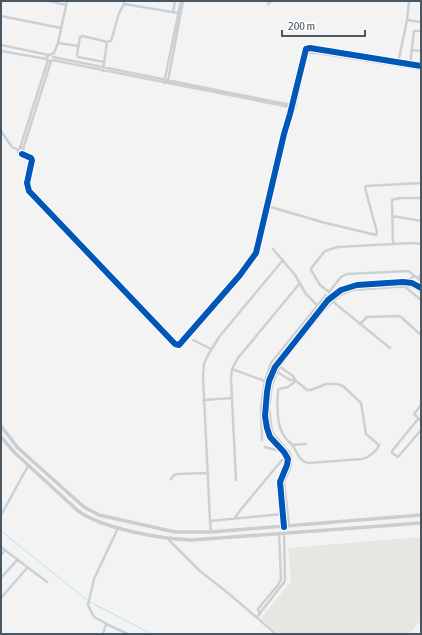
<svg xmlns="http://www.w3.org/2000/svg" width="422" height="635" viewBox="0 0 422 635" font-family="'Asap Condensed',sans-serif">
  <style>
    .commercial { fill: #e8e6e2 }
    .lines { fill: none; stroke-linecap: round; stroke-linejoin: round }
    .stream { stroke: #aae8f4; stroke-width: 1 }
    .minor { stroke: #cdd0d3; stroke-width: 2.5 }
    .major { stroke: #caced1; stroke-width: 3.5 }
    .cycleway-casing { stroke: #fff; stroke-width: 8 }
    .cycleway { stroke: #0057b8; stroke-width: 6 }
  </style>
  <rect width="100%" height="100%" fill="#f4f3f3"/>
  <path class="commercial" d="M421 537V586L419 588 421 590V620L409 634H279L261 618 291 582 288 548Z"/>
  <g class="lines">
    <path class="stream" d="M1 531 87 600
      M90 602 152 634"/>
    <path class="minor" d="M49 1 66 5
      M124 1V4L178 13
      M268 4 271 1
      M173 12 175 1
      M1 16 61 28
      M407 20 421 22
      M58 43 78 46
      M1 45 49 55
      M412 50 421 51
      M1 51 47 59
      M53 57 296 106
      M52 60 295 108
      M49 61 47 59V56L54 53 58 43 67 1
      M104 62 78 57 77 55 80 37 83 36 107 42 111 41 119 13 124 4
      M398 63 407 20 409 1
      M410 65 414 31H421
      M103 71 107 42
      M168 81 183 1
      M164 83 181 1
      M290 113 295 108 306 56 309 53H317L421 69
      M1 131 12 147 18 150
      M18 151a3 3 0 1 1 6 0a3 3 0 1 1-6 0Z
      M20 148 48 60
      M23 149 51 61
      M22 154 31 158 32 160 27 183 29 191 175 344 179 345 240 275 256 253 284 134 290 114 306 49 310 48 421 66
      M267 206 322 222 376 235 377 232 365 188 366 186 421 183
      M392 216 421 221
      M393 244 392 200 400 198H421
      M273 249 295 275 306 294 318 306
      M418 278 421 275
      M404 282 415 276
      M404 286 421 300
      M329 292 341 277 347 274 408 271 411 273 421 281
      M331 297 329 292 320 285 311 270 312 267 325 251 338 247 411 243 421 244
      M332 301 390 348
      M360 324 367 317 397 316 401 317 421 335
      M193 340 211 349
      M280 367 293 376 295 380 307 390H311L326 384H337L343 386 361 403 366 434 379 445C377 451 368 458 362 459L309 463C299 462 298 453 293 446 290 442 285 439 283 434 276 423 277 404 278 391L279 389 288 387 296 381
      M232 369 265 381
      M277 372 290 380H295
      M203 400 232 398
      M421 405 414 414 421 421
      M418 419 392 451V453L398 457 421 430
      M262 440 261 409 263 393 265 381 271 363 326 295
      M292 445 306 444
      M265 447 284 452
      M171 479 174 475 177 474 208 473
      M236 480 231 379 232 369 238 358 300 283
      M1 515 28 466
      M234 519 242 508 282 460 288 459
      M210 521 283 514
      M284 526C282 512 278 495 281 480 282 473 290 466 287 458 285 451 278 447 274 442 264 431 265 414 266 401 267 390 269 379 274 369 281 355 328 297 341 290 355 283 371 284 386 283 397 283 411 280 421 288
      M289 526 284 482 291 466V456L289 452 272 432 269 408 272 385 279 368 285 359 325 309 340 295 353 290 408 286 413 287 421 292
      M211 532 210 521 203 376 204 364 208 355 219 337 283 260
      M167 538 200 571 228 593 276 634
      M1 547 47 582
      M1 555 5 550
      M1 578 17 560
      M1 598 27 568
      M260 614 258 609 278 585 281 579 279 533
      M257 617 285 581 284 533
      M107 624 94 617 88 605 94 579 118 528
      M103 634 106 624 128 634"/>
    <path class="major" d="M1 426 18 448 84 507 99 515 175 532H211L421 515
      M1 437 15 453 77 510C102 529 161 539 192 540L421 523"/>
    <defs>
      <path id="cycleway" d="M22 154 31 158 32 160 27 183 29 191 175 344 179 345 240 275 256 253 284 134 290 114 306 49 310 48 421 66
        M284 527 280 482 287 465 288 459 284 452 270 437 267 428 265 416 267 392 269 381 275 367 328 300 341 290 357 285 403 282 412 283 421 288"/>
    </defs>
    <use href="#cycleway" class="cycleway-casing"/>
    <use href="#cycleway" class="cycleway"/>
  </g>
  <rect width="422" height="635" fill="none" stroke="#485762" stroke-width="4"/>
  <path d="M282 30v6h83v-6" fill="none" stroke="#485762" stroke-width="2"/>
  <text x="288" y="30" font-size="12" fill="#485762" stroke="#ffffff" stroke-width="3" paint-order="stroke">200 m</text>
</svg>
